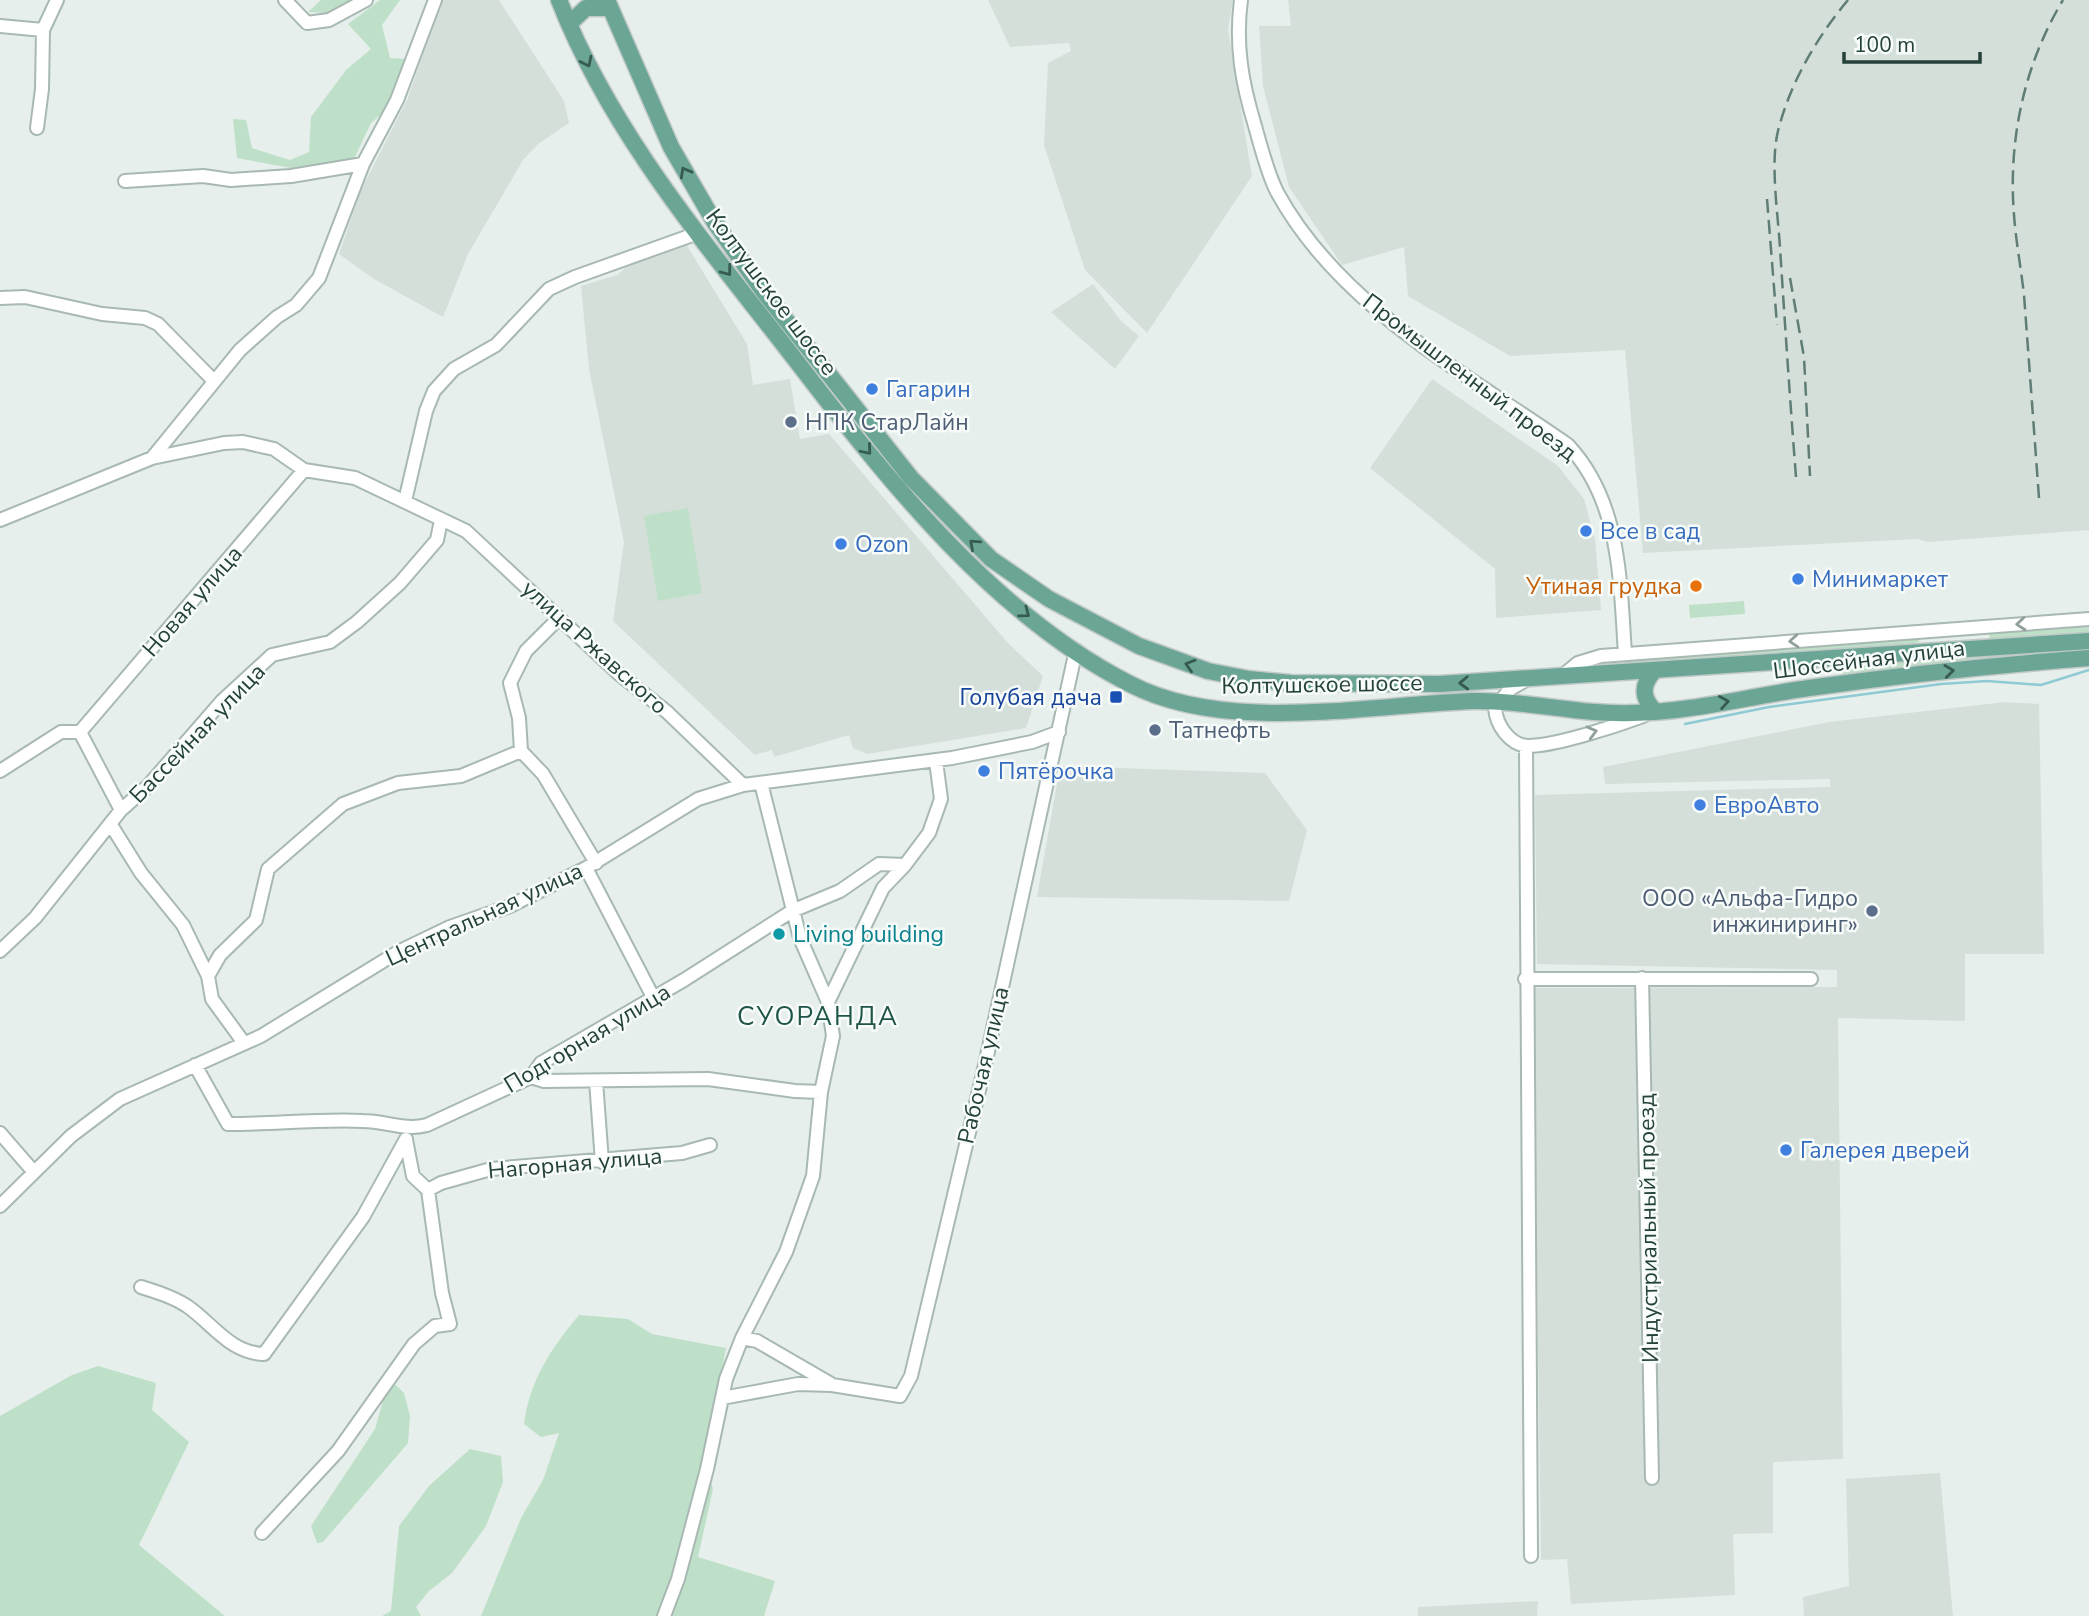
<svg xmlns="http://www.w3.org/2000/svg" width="2089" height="1616" viewBox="0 0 2089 1616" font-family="'Nunito Sans',sans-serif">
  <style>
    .built { fill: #d4dfda }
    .green { fill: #bfe0c8 }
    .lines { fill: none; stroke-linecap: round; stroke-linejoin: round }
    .stream { stroke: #8ec9d4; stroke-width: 2.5 }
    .minor-casing { stroke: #a8b8b2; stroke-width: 16 }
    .major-casing { stroke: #c2cac8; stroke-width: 19 }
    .minor { stroke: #fff; stroke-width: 12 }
    .major { stroke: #6aa596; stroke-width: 16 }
    .rail { stroke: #5f7d75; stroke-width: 2.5; stroke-dasharray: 14 7; stroke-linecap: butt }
    .oneway { stroke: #365b51 }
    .oneway2 { stroke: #92a09c }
    .shop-dot { fill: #3f7fe0; stroke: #f7fbf9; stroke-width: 2.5 }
    .service-dot { fill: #5c6f8a; stroke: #f7fbf9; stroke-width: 2.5 }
    .food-dot { fill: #e8710a; stroke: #f7fbf9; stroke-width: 2.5 }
    .transit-dot { fill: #1a4fb4; stroke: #f7fbf9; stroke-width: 2.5 }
    .culture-dot { fill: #0f9aa8; stroke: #f7fbf9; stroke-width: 2.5 }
    .labels { text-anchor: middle; stroke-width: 5; stroke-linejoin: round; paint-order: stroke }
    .street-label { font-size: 23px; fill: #24423a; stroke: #f7fbf9 }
    .shop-label { font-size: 23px; fill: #366cbe; stroke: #f7fbf9; text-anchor: start }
    .service-label { font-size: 23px; fill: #4e5e75; stroke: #f7fbf9; text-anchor: start }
    .food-label { font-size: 23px; fill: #c56008; stroke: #f7fbf9; text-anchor: end }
    .transit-label { font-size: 23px; fill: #164399; stroke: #f7fbf9; text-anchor: end }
    .culture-label { font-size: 23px; fill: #0d838f; stroke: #f7fbf9; text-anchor: start }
    .quarter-label { font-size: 26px; letter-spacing: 2px; fill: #1f5548; stroke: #f7fbf9 }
  </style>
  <rect width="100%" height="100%" fill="#e6efeb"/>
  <path class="built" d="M441 0H499L564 101 569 123 538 144 523 160 468 254 443 317 374 279 339 254 361 190 408 98Z
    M988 0H1233L1228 29 1252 176 1147 333 1085 270 1044 145 1048 63 1071 51 1069 43 1010 47Z
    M1288 0H2089V530L1928 542 1917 539 1643 553 1625 350 1510 356 1408 296 1404 247 1342 265 1289 187 1263 86 1259 26H1291Z
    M686 244 747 344 753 385 790 379 800 439 829 434 1007 642 1043 676 1026 728 867 754 853 748 849 735 774 757 772 750 755 755 613 621 624 542 589 369 581 286 617 275 635 259Z
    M1093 284 1121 321 1139 336 1115 369 1051 312Z
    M1432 379 1558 466 1584 499 1595 539 1601 610 1496 618 1495 569 1370 468Z
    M2006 702 2039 704 2044 954H1965V1021L1838 1018 1843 1459 1773 1462V1533L1733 1534 1735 1595 1571 1604 1567 1559 1541 1560 1533 988 1837 987V970L1537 964 1535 795 1830 787V779L1605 784 1603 767 1829 722Z
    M1060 766 1265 773 1307 830 1289 901 1037 897Z
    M1940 1473 1953 1616H1804L1803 1597 1849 1586 1846 1479Z
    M1538 1601 1537 1616H1418V1607Z"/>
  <path class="green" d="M321 0H356L328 13 308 12Z
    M380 0H400L382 25 390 58 406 59 385 111 371 123 354 159 291 168 237 158 233 119 246 120 252 148 290 160 309 152 311 117 346 70 371 49 348 24Z
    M688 508 702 593 658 601 644 516Z
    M1744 601 1745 614 1690 618 1689 605Z
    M2089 624V635L1990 643 1989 631Z
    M1919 638V642L1893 648 1591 665 1590 663Z
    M1981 656 1982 661 1843 674V665Z
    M579 1315 628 1319 652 1334 726 1348 705 1463 713 1489 698 1557 775 1581 764 1616H481L521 1518 543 1480 559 1433 541 1437 524 1424C530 1379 551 1349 579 1315Z
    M98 1366 156 1383 152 1410 189 1442 139 1545 225 1616H0V1416L72 1375Z
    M394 1383 404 1393 410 1416 408 1443 323 1542 317 1543 311 1526 375 1429 385 1394Z
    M470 1449 501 1456 503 1482 486 1526 452 1573 429 1591 416 1607 421 1616H382L391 1611 399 1526 429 1486Z"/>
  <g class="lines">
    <path class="stream" d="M1685 724 1769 707 1941 684 1987 681 2041 685 2089 670"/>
    <defs>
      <path id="minor" d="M285 0 307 23 329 20 366 0
        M1241 0C1235 45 1242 83 1255 126 1261 147 1267 172 1277 192 1339 306 1465 373 1568 445 1621 502 1620 581 1625 654
        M0 26 43 30
        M37 128 42 89 43 30 57 0
        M125 181 203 176 231 180 291 176 363 164
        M0 298 25 297 102 314 145 318 158 324 213 380
        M152 458 240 350 277 317 296 305 319 278 363 164 397 100 435 0
        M405 501 426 411 434 391 454 369 496 345 549 289 575 277 698 233
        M0 520 152 458 224 443 243 442 274 449 304 470 355 478 466 531 619 674 667 712 743 785
        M559 618 526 651 510 683 519 718 521 751 543 774 596 863
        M1561 677 1578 663 1601 656 2089 619
        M1526 680 1510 689 1495 708C1496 724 1509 745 1528 746 1555 746 1616 726 1643 716
        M80 732 304 470
        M1526 746 1531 1556
        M0 771 61 732H80L121 810
        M761 783 800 938 828 1002
        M111 825 141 873 183 925 208 976
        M586 868 653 997
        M0 951 35 918 121 810 148 786 222 701 272 655 330 642 357 622 400 583 437 540 441 520
        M1642 978 1652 1478
        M1525 979H1811
        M244 1043 212 999 208 976 220 955 256 920 268 869 343 804 398 783 461 776 521 751
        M195 1065 228 1124C274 1124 318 1119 363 1121 386 1121 405 1131 427 1125L531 1077 541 1063 684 980 792 911 840 891 879 864 905 865
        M531 1077 544 1081 708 1079 795 1091 821 1092
        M596 1081 602 1162
        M0 1133 33 1171
        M406 1140 413 1176 428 1190 441 1183 491 1169 682 1153 710 1145
        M0 1206 71 1136 120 1099 261 1036 398 952 450 927 510 906 586 868 698 799 743 785 952 758 1032 742 1059 732
        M141 1287C157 1292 173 1297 187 1306 213 1324 230 1353 264 1354L363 1217 406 1139
        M742 1338 757 1341 831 1384
        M722 1398 798 1384 832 1385 900 1396 911 1376 985 1065 1076 650
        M262 1533 338 1451 414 1344 435 1326 450 1324 442 1293 428 1190
        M664 1616 678 1579 707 1469 726 1379 742 1338 786 1252 813 1176 821 1092 833 1036 828 1002 883 888 905 865 929 833 941 799 936 761"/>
      <path id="major" d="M559 0C613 138 712 251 801 367 891 484 996 616 1130 684 1226 734 1367 705 1473 701 1527 700 1579 715 1632 713 1692 712 1750 696 1809 688 1902 675 1996 665 2089 658
        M607 0 671 147 715 223 763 291 911 478 991 559 1049 599 1139 646 1208 671 1249 679 1291 683 1440 684 2089 641
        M569 24 586 8H610
        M1655 670C1641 685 1641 698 1656 712"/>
    </defs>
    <use href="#minor" class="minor-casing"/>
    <use href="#major" class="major-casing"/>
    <use href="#minor" class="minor"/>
    <use href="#major" class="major"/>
    <path class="rail" d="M1767 199 1777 325
      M1790 278 1804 357 1810 476
      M1796 477C1790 401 1785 324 1780 248 1778 214 1770 163 1778 131 1790 83 1817 37 1848 0
      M2039 498C2034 430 2029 362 2024 295 2021 268 2016 242 2014 215 2008 140 2024 65 2063 0"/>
  </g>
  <defs><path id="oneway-chevron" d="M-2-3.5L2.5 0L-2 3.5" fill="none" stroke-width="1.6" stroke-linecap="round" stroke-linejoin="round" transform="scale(1.75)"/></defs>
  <g class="oneway">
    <use href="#oneway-chevron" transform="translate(587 62) rotate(64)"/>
    <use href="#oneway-chevron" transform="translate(685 172) rotate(-119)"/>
    <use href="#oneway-chevron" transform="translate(727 271) rotate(53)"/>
    <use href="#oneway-chevron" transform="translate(867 450) rotate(50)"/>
    <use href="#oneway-chevron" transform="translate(974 544) rotate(-138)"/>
    <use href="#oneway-chevron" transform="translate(1025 613) rotate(37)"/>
    <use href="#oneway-chevron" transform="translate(1190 665) rotate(-163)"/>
    <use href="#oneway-chevron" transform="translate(1949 671) rotate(-7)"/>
    <use href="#oneway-chevron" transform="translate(1464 683) rotate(178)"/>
    <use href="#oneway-chevron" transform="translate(1724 702) rotate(-10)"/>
  </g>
  <g class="oneway2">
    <use href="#oneway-chevron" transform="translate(2021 624) rotate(175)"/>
    <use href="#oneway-chevron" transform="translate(1794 641) rotate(176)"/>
    <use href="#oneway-chevron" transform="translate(1592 732) rotate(-15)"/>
  </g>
  <g class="shop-dot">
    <circle cx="872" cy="389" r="7"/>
    <circle cx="1586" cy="531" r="7"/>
    <circle cx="841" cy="544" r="7"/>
    <circle cx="1798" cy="579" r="7"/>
    <circle cx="984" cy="771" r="7"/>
    <circle cx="1700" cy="805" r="7"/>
    <circle cx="1786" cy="1150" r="7"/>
  </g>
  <g class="service-dot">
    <circle cx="791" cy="422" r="7"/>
    <circle cx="1155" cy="730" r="7"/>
    <circle cx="1872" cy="911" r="7"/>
  </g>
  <circle class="food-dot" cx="1696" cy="586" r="7"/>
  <rect class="transit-dot" x="1109" y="690" width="14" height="14" rx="3.5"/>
  <circle class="culture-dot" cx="779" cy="934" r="7"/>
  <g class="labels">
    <g class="street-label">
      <text transform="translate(772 292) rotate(53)" y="8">Колтушское шоссе</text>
      <text transform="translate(1470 377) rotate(37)" y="8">Промышленный проезд</text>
      <text transform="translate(192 601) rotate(-49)" y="8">Новая улица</text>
      <text transform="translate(595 647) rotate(42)" y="8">улица Ржавского</text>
      <text transform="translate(1869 659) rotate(-7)" y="8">Шоссейная улица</text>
      <text transform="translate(1322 684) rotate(-1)" y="8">Колтушское шоссе</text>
      <text transform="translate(197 733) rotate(-46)" y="8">Бассейная улица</text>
      <text transform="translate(484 914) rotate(-25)" y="8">Центральная улица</text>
      <text transform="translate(587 1038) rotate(-31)" y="8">Подгорная улица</text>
      <text transform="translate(983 1065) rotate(-77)" y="8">Рабочая улица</text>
      <text transform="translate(575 1163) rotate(-5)" y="8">Нагорная улица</text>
      <text transform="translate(1648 1228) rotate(-91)" y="8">Индустриальный проезд</text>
    </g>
    <g class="shop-label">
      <text x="886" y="397">Гагарин</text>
      <text x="1600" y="539">Все в сад</text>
      <text x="855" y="552">Ozon</text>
      <text x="1812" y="587">Минимаркет</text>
      <text x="998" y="779">Пятёрочка</text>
      <text x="1714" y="813">ЕвроАвто</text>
      <text x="1800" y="1158">Галерея дверей</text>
    </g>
    <g class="service-label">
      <text x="805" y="430">НПК СтарЛайн</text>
      <text x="1169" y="738">Татнефть</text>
      <text x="1858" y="906" text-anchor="end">ООО «Альфа-Гидро<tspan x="1858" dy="26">инжиниринг»</tspan></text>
    </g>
    <g class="food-label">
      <text x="1682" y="594">Утиная грудка</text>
    </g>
    <g class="transit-label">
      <text x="1102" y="705">Голубая дача</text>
    </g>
    <g class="culture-label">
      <text x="793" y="942">Living building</text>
    </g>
    <g class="quarter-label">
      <text x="818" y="1025">СУОРАНДА</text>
    </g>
  </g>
  <path d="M1844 52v10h136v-10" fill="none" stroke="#24423a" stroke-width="3.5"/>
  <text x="1854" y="52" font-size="21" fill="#24423a" stroke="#f7fbf9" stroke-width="5" paint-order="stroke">100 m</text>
</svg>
